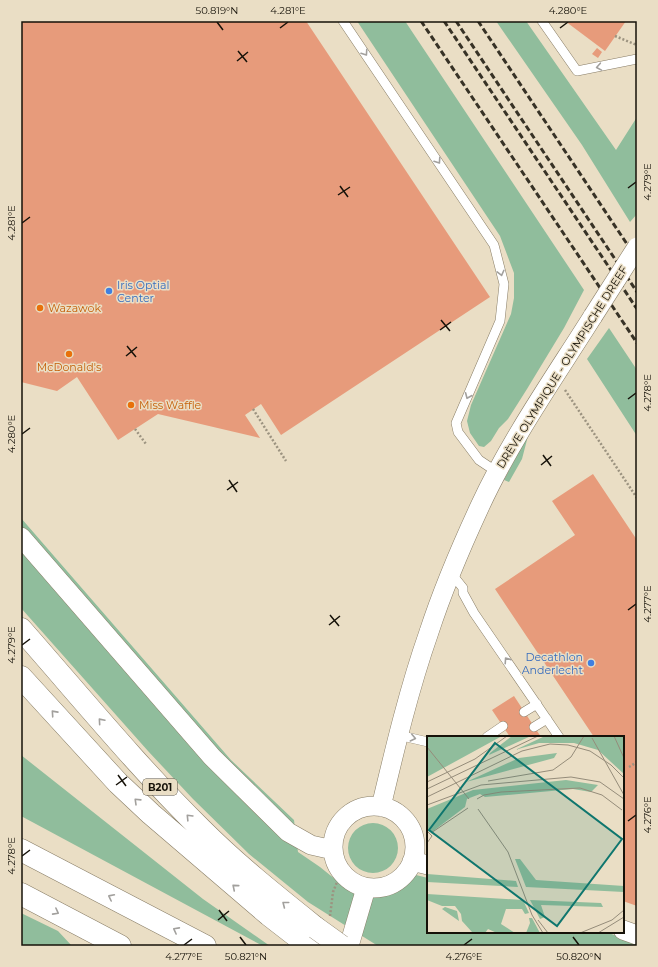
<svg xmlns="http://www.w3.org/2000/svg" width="658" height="967" viewBox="0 0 658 967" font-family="Montserrat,sans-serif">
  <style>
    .green { fill: #90bd9c }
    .building { fill: #e79b7b }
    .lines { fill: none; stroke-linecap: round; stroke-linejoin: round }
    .service-casing { stroke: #887d66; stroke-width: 10 }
    .minor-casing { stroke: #887d66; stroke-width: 20 }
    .motorway-casing { stroke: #887d66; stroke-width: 23 }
    .path { stroke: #9c9380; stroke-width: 2.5; stroke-dasharray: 2 2; stroke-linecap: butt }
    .service { stroke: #fff; stroke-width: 9 }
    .minor { stroke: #fff; stroke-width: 19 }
    .motorway { stroke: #fff; stroke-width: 22 }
    .rail { stroke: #373226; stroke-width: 3; stroke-dasharray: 6 3; stroke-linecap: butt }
    .minor-bridge-casing { stroke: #887d66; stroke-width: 20; stroke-linecap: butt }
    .motorway-bridge-casing { stroke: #887d66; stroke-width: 23; stroke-linecap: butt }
    .minor-bridge { stroke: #fff; stroke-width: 19 }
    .motorway-bridge { stroke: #fff; stroke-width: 22 }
    .oneway { stroke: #a2a09d }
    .ticks { fill: none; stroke: #161209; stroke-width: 1.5 }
    .shop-dot { fill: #3f7fe0; stroke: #eadec5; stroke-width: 1.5 }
    .food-dot { fill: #e8710a; stroke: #eadec5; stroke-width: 1.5 }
    .labels { text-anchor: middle; stroke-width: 3; stroke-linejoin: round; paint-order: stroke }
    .shield { fill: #eadec5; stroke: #564f41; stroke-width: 1 }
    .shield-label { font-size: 10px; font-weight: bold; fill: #161209 }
    .shop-label { font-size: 11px; fill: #366cbe; stroke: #eadec5; text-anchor: start }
    .food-label { font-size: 11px; fill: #c56008; stroke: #eadec5; text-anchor: start }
    .street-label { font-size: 11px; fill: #161209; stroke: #eadec5 }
    .inset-road { fill: none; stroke: #958c7a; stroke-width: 1 }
    .view { fill: #0f766e; fill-opacity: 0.15; stroke: #0f766e; stroke-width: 2 }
    .inset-edge { fill: none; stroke: #161209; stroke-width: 2 }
    .neatline { fill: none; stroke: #161209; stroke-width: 1.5 }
    .ticks-label { font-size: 10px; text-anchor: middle; fill: #161209 }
  </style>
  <rect width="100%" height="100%" fill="#eadec5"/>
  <path class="green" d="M357 21H405L584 290 564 328 527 389 508 419 499 428 491 441 484 447 479 446 470 433 467 421 471 405 511 314 514 298V273L500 236Z
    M496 21H526L616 150 637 117V214L630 222 582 145Z
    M609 328 637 370V436L587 359Z
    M527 436H528L522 459 509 482 504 480Z
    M21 518 231 760 294 820 298 852 320 867 346 888 371 895 390 893 404 885 416 875 428 878V932H605L637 942V946H378L308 902 249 854 193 799 148 751 21 608Z
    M21 755 203 899 270 946H263L21 816Z
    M348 848a25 25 0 1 1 50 0a25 25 0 1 1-50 0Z
    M21 913 58 931 72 946H28L21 944Z"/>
  <path class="building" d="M21 21H306L490 297 281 435 261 404 245 415 260 438 158 414 118 440 77 377 57 391 21 382Z
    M565 21H626L605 51Z
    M597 48 602 52 598 58 592 54Z
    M593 474 637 540V906L623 901V737H594L495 589 575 535 552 501Z
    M514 696 541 737H510L492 710Z"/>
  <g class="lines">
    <defs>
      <path id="service" d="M343 21 494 245 504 284 500 321 456 423 458 432 479 460 497 472
        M542 21 577 71 637 59
        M451 573 463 588V593L474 613 559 737
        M524 712 537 704
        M534 727 547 719
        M398 735 428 742
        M487 737 503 726"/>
      <path id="minor" d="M21 537 212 757 288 832 311 845 333 850
        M333 847a41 41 0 1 1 82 0a41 41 0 1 1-82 0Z
        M381 807C395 748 409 689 429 632 443 589 461 547 480 506 511 439 554 378 593 316
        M412 861 428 865
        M623 930 637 935
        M349 946 366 888"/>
      <path id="motorway" d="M21 629C80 696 137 766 201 829 237 865 276 896 316 928
        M21 677 118 783 151 814 269 915 309 946
        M21 850 205 946
        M21 894 120 946"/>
    </defs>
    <use href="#service" class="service-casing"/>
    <use href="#minor" class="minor-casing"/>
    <use href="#motorway" class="motorway-casing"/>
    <path class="path" d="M615 36 637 45
      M565 390 637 498
      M253 409 286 461
      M135 429 146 444
      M629 767 637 762
      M330 916 333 892 341 872"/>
    <use href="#service" class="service"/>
    <use href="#minor" class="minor"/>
    <use href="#motorway" class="motorway"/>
    <path class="rail" d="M421 21 637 343
      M444 21 637 309
      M456 21 637 292
      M478 21 637 259"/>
    <defs>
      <path id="minor-bridge" d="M593 316 637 247"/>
      <path id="motorway-bridge" d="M316 928 341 946"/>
    </defs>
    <use href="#minor-bridge" class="minor-bridge-casing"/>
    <use href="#motorway-bridge" class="motorway-bridge-casing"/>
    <use href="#minor-bridge" class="minor-bridge"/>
    <use href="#motorway-bridge" class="motorway-bridge"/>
  </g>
  <defs><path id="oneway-chevron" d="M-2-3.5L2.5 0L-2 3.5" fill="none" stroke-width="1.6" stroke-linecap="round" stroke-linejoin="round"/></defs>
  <g class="oneway">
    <use href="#oneway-chevron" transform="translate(365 53) rotate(56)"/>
    <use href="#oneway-chevron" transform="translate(599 67) rotate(170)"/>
    <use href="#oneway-chevron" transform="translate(438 161) rotate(56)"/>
    <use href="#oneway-chevron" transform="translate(501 273) rotate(76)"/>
    <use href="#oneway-chevron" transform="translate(468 396) rotate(113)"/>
    <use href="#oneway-chevron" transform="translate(507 660) rotate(-124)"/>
    <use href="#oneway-chevron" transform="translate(54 713) rotate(-132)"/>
    <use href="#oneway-chevron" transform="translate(101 721) rotate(-131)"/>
    <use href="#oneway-chevron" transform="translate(413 738) rotate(13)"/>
    <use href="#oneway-chevron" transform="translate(137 801) rotate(-136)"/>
    <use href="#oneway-chevron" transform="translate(189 817) rotate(-134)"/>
    <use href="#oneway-chevron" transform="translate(235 887) rotate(-140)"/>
    <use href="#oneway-chevron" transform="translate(111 897) rotate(-153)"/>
    <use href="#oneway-chevron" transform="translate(285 904) rotate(-142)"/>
    <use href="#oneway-chevron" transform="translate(56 912) rotate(28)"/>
    <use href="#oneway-chevron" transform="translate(176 930) rotate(-152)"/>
  </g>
  <path class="ticks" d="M217 22 223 30M280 28 288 22M560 28 568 22M238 51 247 62M237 61 248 52M340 186 348 197M628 188 636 182M338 195 350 187M22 223 30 217M441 320 450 331M440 330 451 322M127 346 136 357M126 356 137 347M628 399 636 393M22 434 30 428M543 455 551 466M541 465 552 456M229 480 237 492M227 490 238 482M628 610 636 604M330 615 339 626M329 625 340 616M22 645 30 639M118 775 126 786M116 785 127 777M628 821 636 815M22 856 30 850M219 910 227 921M218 920 229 911M240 937 246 945M573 937 579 945M184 945 192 939M464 945 472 939"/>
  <g class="shop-dot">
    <circle cx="109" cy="291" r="4"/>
    <circle cx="591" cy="663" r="4"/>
  </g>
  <g class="food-dot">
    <circle cx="40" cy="308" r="4"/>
    <circle cx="69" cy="354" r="4"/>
    <circle cx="131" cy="405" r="4"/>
  </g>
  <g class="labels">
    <rect class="shield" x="143" y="779" width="34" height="16" rx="3"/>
    <g class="shield-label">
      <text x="160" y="791">B201</text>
    </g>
    <g class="shop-label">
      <text x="117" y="289">Iris Optial<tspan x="117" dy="13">Center</tspan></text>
      <text x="583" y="661" text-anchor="end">Decathlon<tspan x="583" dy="13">Anderlecht</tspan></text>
    </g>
    <g class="food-label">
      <text x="48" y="312">Wazawok</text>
      <text x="69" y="371" text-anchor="middle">McDonald's</text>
      <text x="139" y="409">Miss Waffle</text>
    </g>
    <g class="street-label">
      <text transform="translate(562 367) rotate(-58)" y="4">DRÈVE OLYMPIQUE - OLYMPISCHE DREEF</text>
    </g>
  </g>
  <g transform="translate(427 736)">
    <rect width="197" height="197" fill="#eadec5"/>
    <path d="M0 0H75L0 41ZM85 0H104L62 19 63 17ZM118 0H197V38L171 14 147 7H112L88 14ZM130 17 127 22 39 46 92 22ZM139 44 171 49 164 56 146 53 58 61 53 58 40 63 38 71 5 96 0 95V73L46 54ZM88 123H93L109 144 197 150V156L99 151ZM0 138 89 145 91 151 0 146ZM0 158 96 164 102 177 98 178 95 173H79L74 188 88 197H70L61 193 58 197 45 196 35 185 34 178 28 170H15L0 164ZM103 164 174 167 176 171 114 169 118 181 113 183ZM18 171 30 175 32 185 15 173ZM102 182H105L113 197H99L103 187Z" fill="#90bd9c"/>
    <path class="inset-road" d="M187 0 197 22M165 2 197 59M0 11 42 63M61 45 126 34 144 21 157 0M0 46 48 23 80 0M0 53 111 0M0 61 95 15 123 8 141 9 163 15 184 29 197 42M50 63 57 59 74 56 153 52 175 59 195 74M0 69 54 49 144 41 173 46 197 63M51 73 81 116 105 179 116 197M0 95 5 100 0 107M4 97 41 72M111 184 121 197M153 197 185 184 197 174M171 197 197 181"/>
    <path class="view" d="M68 7 195 103 130 190 2 94Z"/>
    <rect width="197" height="197" class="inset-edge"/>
  </g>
  <rect width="658" height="967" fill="none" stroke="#eadec5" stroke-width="44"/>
  <rect x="22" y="22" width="614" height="923" class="neatline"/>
  <g class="ticks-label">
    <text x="217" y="14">50.819°N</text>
    <text x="288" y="14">4.281°E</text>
    <text x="568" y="14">4.280°E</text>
    <text transform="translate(647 182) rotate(-90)" y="4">4.279°E</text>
    <text transform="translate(11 223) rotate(-90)" y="4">4.281°E</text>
    <text transform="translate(647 393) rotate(-90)" y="4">4.278°E</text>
    <text transform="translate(11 434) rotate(-90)" y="4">4.280°E</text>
    <text transform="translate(647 604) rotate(-90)" y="4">4.277°E</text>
    <text transform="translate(11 645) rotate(-90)" y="4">4.279°E</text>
    <text transform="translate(647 815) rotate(-90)" y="4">4.276°E</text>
    <text transform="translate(11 856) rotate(-90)" y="4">4.278°E</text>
    <text x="184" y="960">4.277°E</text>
    <text x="246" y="960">50.821°N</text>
    <text x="464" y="960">4.276°E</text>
    <text x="579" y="960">50.820°N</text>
  </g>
</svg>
